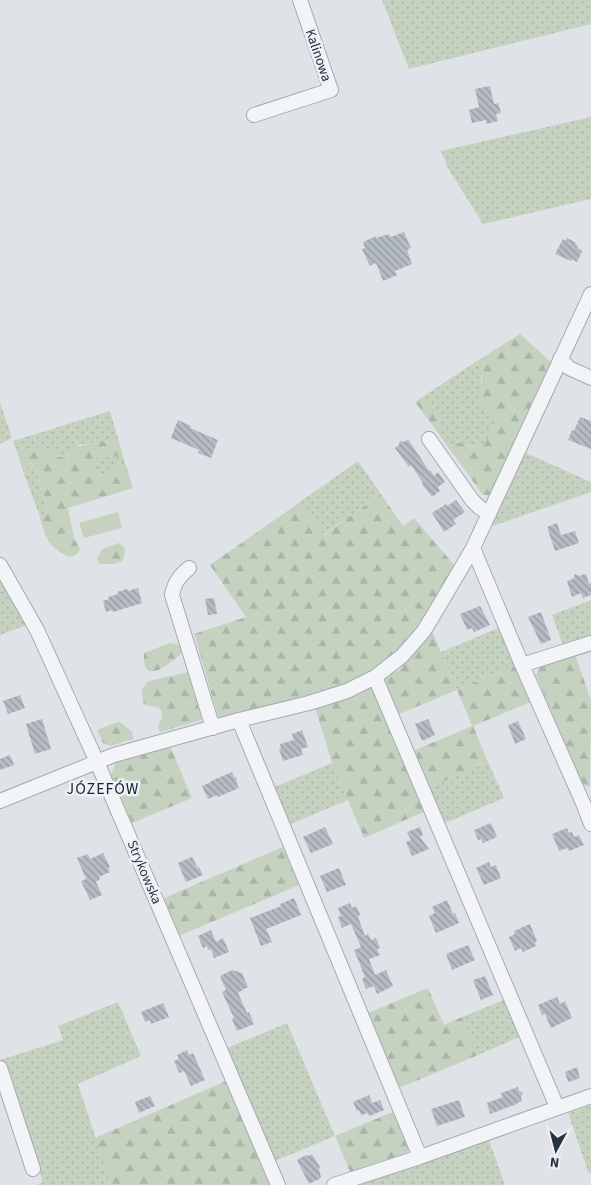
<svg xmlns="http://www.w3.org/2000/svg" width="591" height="1185" viewBox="0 0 591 1185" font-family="'Source Sans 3',sans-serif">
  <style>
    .grass { fill: url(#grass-dots) }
    .forest { fill: url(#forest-firs) }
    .pitch { fill: #c5d2c0 }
    .building { fill: url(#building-back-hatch) }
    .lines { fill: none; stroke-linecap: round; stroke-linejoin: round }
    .minor-casing { stroke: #a4aab2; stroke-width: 16 }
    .minor { stroke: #f2f4f7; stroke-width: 14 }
    .labels { text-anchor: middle; stroke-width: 5; stroke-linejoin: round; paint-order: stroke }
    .street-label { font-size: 14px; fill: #28313f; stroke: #eef2f6 }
    .quarter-label { font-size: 16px; letter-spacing: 1px; fill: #1a2230; stroke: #eef2f6 }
  </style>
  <defs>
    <pattern id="grass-dots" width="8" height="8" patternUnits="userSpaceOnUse" patternTransform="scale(1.25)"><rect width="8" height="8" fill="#c5d2c0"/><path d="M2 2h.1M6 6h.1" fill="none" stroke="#a9b5a6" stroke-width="1.8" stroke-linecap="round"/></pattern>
    <pattern id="forest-firs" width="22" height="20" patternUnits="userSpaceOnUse" patternTransform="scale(1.25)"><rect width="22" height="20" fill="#c5d2c0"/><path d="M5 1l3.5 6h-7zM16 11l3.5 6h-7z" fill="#a9b5a6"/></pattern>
    <pattern id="building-back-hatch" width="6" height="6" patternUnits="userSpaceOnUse" patternTransform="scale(1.25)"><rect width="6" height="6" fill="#b6bcc5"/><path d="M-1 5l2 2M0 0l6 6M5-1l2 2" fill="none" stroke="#9499a1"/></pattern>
  </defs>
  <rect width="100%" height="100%" fill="#dfe3e8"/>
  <path class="grass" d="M382 0H591V24L409 69Z
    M591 117V199L483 224 448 168 441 151Z
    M477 361 481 371V405C486 408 493 412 495 419 496 424 493 429 491 434 477 462 464 433 448 447L436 430 441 426 424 396Z
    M0 402 12 438 0 444Z
    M110 411 119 442 105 441 74 446 70 449 66 457 63 458 58 457 51 451 24 449 17 452 13 441Z
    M524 452 591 482V492L490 527Z
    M122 453 125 463C117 467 111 473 102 475 96 471 92 466 95 458L104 456 114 457Z
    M28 459C41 474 43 497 48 515L40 517 24 474 26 472V461Z
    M358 461 381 494 323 535 300 502Z
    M0 578 27 625 0 635Z
    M591 600V635L563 645 552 615Z
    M501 627 517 664 457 690 441 652Z
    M488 762 504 798 443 824 428 788Z
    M332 763 348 800 288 825 272 788Z
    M504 1000 519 1037 478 1055 462 1017Z
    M118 1002 141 1056 78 1084 111 1185H37L43 1182 0 1060 63 1040 58 1026Z
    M287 1023 335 1136 275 1161 227 1048Z
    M591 1105V1173L589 1174 568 1113Z
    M489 1140 505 1185H358Z"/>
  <path class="forest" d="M520 334 551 362 491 495H483L448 447C459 437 466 448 477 447 483 446 486 442 489 437 495 428 498 418 488 410 484 406 479 405 478 399 477 393 481 386 482 380 482 373 479 367 477 361Z
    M424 396C433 404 445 413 441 426L436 430 415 402Z
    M99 441 119 442 122 453 114 457 104 456 95 458C92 466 96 471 102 475 111 473 117 467 125 463L133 488 68 508 74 538 80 549C77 555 75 556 69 557 48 546 46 539 40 517L48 514C43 497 41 473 28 459L26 461 28 470 24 473 17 452C25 448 36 445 45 448 53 451 56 460 67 457L70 449 73 446H81Z
    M381 494 403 526 414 518 455 566 426 619 391 659 345 685 219 719 194 634 246 617 210 565 300 502 324 535Z
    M119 543 125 548V554L122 561 114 564H99L97 558 102 549Z
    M432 631 457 690 517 664 533 701 473 726 488 762 428 788 413 751 472 726 457 690 397 715 382 679 399 670Z
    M170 643 180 645 182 653C170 664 141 688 144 653Z
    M575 655 591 700 590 787 582 784 536 675 540 667Z
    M188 672 202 720 160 732 158 727 162 718V712L158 707C141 705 143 706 142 689L149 681Z
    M371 685 424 812 364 838 332 763 315 707Z
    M117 722C122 722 122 724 126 727 132 731 133 732 133 739L110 746 103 743 97 730Z
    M170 746 192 798 132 823 111 775 116 761Z
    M283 847 299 885 179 936 164 898Z
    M428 988 444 1025 462 1017 478 1055 399 1088 368 1013Z
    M226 1081 270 1185H111L95 1138Z
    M395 1111 410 1147 406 1155 351 1174 335 1136Z"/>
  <path class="pitch" d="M118 512 122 528 84 538 79 523Z"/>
  <path class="building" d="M490 86 494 104 498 103 501 113 496 114 498 121 486 124V120L472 123 469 110 479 107 475 89Z
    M404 232 411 248 407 250 412 264 395 271 397 275 383 281 376 263 370 266 362 249 365 248 363 242 376 236V238L389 234 391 237Z
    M567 238 576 243 575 245 578 246 577 248 582 251 577 262 572 259 571 261 555 254 563 239 565 241Z
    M580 417 591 421V449L568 440 572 430 574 431Z
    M178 420 191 426 190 428 218 440 211 458 198 453 199 450 171 438Z
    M408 439 429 471 430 470 434 476 438 472 445 482 438 487 440 491 432 497 422 484 423 483 411 465 409 467 395 448 399 445 400 441 404 442Z
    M456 500 465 512 453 520 456 524 444 532 432 513 446 504 447 506Z
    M557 523 561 535 575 531 579 543 555 551 547 527Z
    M575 574 579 576 586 574 589 584 591 583V595L583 598 581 593 572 597 567 581 573 579Z
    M138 588 142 603 113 612 112 610 106 612 103 601 109 599 108 597 118 594 117 592 127 589 128 591Z
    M214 598 217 614 208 615 205 599Z
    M480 606 490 625 474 632 472 628 467 630 460 614Z
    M541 612 551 640 541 644 528 617Z
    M20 695 25 708 8 714 3 701Z
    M42 719 51 749 35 754 26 724Z
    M428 719 435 735 422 741 415 724Z
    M518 721 526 739 515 744 508 725Z
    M302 730 308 747 301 749 303 755 283 761 279 749 281 748 280 744 294 740 292 734Z
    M10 755 14 765 0 770V759Z
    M232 772 234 777 237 778 236 781 239 788 218 797 217 795 208 799 202 786 211 782V781Z
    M491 823 497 837 483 843 481 839 478 840 474 830Z
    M325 827 333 844 311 853 303 837Z
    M420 827 423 835 420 837 429 849 412 856 406 842 411 840 407 832Z
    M567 828 569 833 572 832 574 837 579 835 584 845 569 851 567 848 559 851 552 834Z
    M103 853 110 867 108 868 110 872 99 877 100 879 96 882 102 895 90 900 81 881 86 879 77 858 88 854 90 859Z
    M192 857 198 868 199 867 203 875 186 882 178 863Z
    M489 862 491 867 496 865 501 878 484 885 476 868Z
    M339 868 346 885 327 892 320 876Z
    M294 898 301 915 266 929 272 942 261 946 250 918 281 906 280 904Z
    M447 900 453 914 455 913 459 923 436 933 429 916 435 913 432 907Z
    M350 903 352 908 356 906 360 914 358 917 365 936 368 934 371 940 376 938 380 948 377 949 380 955 369 959 375 975 386 970 393 986 377 994 374 986 366 989 362 979 365 977 354 950 361 947 351 924 342 928 338 917 341 916 338 908Z
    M530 924 537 941 535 942 536 946 523 952 521 948 515 951 509 937 515 934 514 931Z
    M211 930 216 942 223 938 229 952 214 958 211 949 208 950 207 946 203 948 198 936Z
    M468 945 475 960 452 970 446 954Z
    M232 970 242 973 248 987 239 992 238 993 247 1013 249 1012 254 1024 237 1031 232 1019 234 1018 222 992 226 990 220 976Z
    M485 976 493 995 481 1000 473 980Z
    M557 997 560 1004 565 1001 572 1018 551 1028 545 1014 542 1015 538 1005Z
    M163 1003 169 1017 151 1024 150 1020 145 1022 141 1012Z
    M187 1050 189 1055 193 1053 205 1080 191 1086 184 1071 179 1073 174 1061 179 1059 177 1055Z
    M577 1067 580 1078 568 1082 565 1072Z
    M518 1087 519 1091 523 1093 521 1097 522 1101 517 1103V1104L490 1114 487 1103 503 1097 501 1093Z
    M369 1095 372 1103 380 1100 384 1110 369 1116 368 1113 361 1115 359 1110 357 1111 353 1102Z
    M150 1096 155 1106 139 1113 135 1102Z
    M459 1100 465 1117 437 1126 431 1109Z
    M312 1154 320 1167 319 1168 321 1178 309 1184 297 1160 306 1155 308 1156Z"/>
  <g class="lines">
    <defs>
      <path id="minor" d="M254 115 331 90 300 0
        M560 359 569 368 591 378
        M429 439 472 500 479 507 489 514
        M473 548 522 665 583 803 591 824
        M0 565 37 630 97 762 278 1185
        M189 568C179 577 175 581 172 595L213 728
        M522 665 591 643
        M375 677 557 1107
        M239 720 420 1157
        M0 801 114 755 239 720 309 703 347 691 375 677 402 656 423 632 433 616 473 548 591 294
        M0 1068 33 1169
        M334 1185 420 1157 591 1096"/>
    </defs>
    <use href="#minor" class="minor-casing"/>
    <use href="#minor" class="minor"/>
  </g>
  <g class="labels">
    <g class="street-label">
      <text transform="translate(319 55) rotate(71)" y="5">Kalinowa</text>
      <text transform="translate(145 872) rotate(67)" y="5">Strykowska</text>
    </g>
    <g class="quarter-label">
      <text x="103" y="794">JÓZEFÓW</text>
    </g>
  </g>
  <g transform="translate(556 1150) rotate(187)" stroke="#eef2f6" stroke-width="4" paint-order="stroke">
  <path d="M0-4L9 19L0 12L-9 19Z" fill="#28313f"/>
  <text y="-8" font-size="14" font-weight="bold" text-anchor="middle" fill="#28313f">N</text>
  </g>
</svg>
